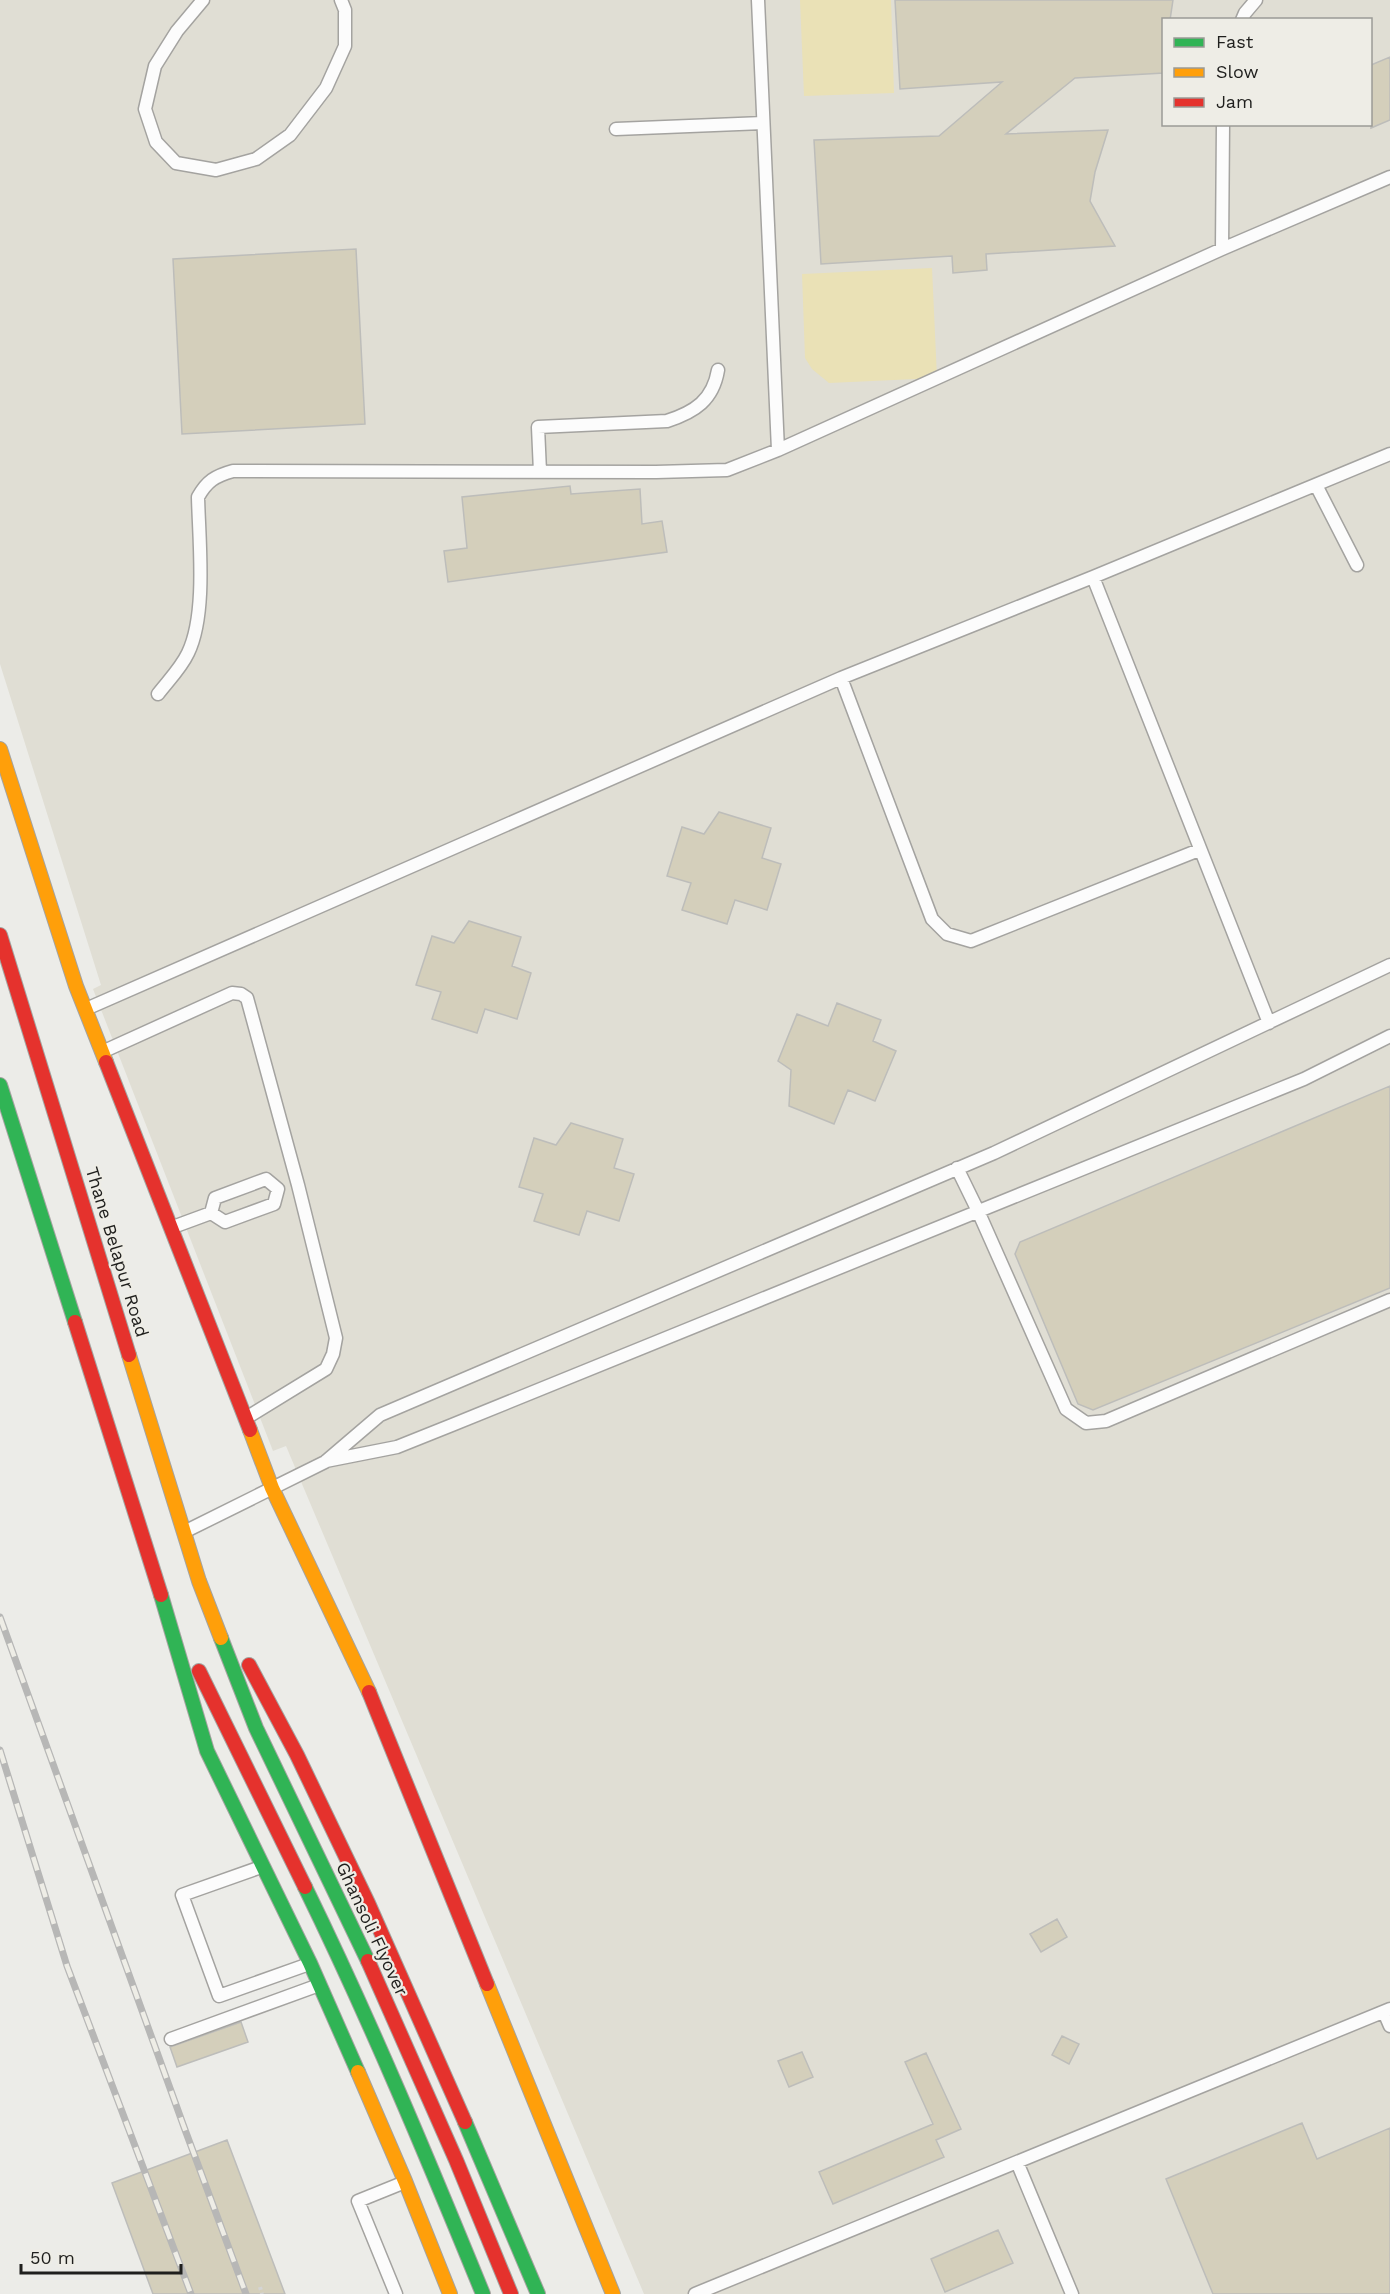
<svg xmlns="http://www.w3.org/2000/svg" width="1390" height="2294" viewBox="0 0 1390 2294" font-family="'Work Sans',sans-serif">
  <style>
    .built { fill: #e0ded4; fill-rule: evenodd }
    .green { fill: #eae1b6 }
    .building { fill: #d4cfbb; stroke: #bdbdba; stroke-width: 1.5 }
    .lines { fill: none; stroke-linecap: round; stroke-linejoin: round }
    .lane-casing { stroke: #a4a3a0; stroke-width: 15 }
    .fast-casing { stroke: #a4a3a0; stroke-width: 16 }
    .slow-casing { stroke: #a4a3a0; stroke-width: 16 }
    .jam-casing { stroke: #a4a3a0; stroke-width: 16 }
    .path { stroke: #d4d4d4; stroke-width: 4; stroke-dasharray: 3 3; stroke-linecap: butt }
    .lane { stroke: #fcfcfc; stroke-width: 12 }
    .fast { stroke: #30b455; stroke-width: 14 }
    .slow { stroke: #ff9f0a; stroke-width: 14 }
    .jam { stroke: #e5322d; stroke-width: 14 }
    .rail-casing { stroke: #b7b7b6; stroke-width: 7 }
    .rail { stroke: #eeede6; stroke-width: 4.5; stroke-dasharray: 14; stroke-linecap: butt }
    .labels { text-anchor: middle; stroke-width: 4.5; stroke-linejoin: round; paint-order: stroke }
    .street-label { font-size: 18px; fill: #1f1f1d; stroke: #eeede6 }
  </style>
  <rect width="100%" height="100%" fill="#ecece8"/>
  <path class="built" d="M0 0H1390V2294H644L286 1446 273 1451 93 989 101 985 0 664ZM1164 20H1370V124H1164Z"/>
  <path class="green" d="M800 0H891L894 93 804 96Z
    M932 268 937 378 829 383 812 369 805 358 802 274Z"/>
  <path class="building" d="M895 0H1173L1170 20H1164V73L1075 78 1006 134 1108 130 1095 172 1090 201 1115 246 986 254 987 270 953 273 952 256 821 264 814 140 939 136 1002 82 900 89Z
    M1390 57V120L1371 128V65Z
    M356 249 365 424 182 434 173 259Z
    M570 486 571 494 640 489 642 524 662 521 667 552 448 582 444 551 467 548 462 497Z
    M719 812 771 828 762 858 781 864 767 910 735 900 727 924 682 910 691 883 667 876 682 827 704 834Z
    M469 921 521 937 512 966 531 973 517 1019 485 1009 477 1033 432 1019 441 992 416 985 432 936 454 943Z
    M837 1003 881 1020 873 1041 896 1051 875 1101 848 1090 834 1124 789 1106 791 1070 778 1061 797 1014 828 1026Z
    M1390 1086V1288L1093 1410 1078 1404 1015 1254 1020 1242Z
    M571 1123 623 1139 614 1168 634 1174 619 1221 587 1211 579 1235 534 1221 543 1194 519 1187 534 1138 556 1145Z
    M1057 1919 1067 1937 1041 1952 1030 1934Z
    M241 2022 248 2042 177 2067 170 2047Z
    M1062 2036 1079 2044 1069 2064 1052 2055Z
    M802 2052 813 2077 789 2087 778 2061Z
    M926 2053 961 2129 936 2140 944 2157 833 2204 819 2172 933 2124 905 2062Z
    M1302 2123 1317 2159 1390 2128V2294H1213L1166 2179Z
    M227 2140 285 2294H153L112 2183Z
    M998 2230 1013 2263 945 2292 931 2259Z"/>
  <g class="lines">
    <defs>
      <path id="lane" d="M203 0 177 31 155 66 145 109 156 142 176 163 216 170 256 159 290 135 326 88 345 46V10L341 0
        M758 0 778 450
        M1242 20 1245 13 1256 0
        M616 129 763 123
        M1222 249 1223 124
        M540 472 538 427 667 421C695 412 713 400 718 370
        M1316 485 1357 565
        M1093 577 1269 1023
        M841 678 932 919 947 934 971 941 1199 850
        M158 694C168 681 181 668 188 653 207 614 199 541 198 497 207 481 215 476 233 471L656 472 727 470 778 450 1222 249 1390 177
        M86 1009 841 678 1093 577 1390 454
        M102 1052 232 993 241 994 247 998 298 1185 336 1338 333 1354 326 1369 246 1418
        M957 1168 978 1211 1066 1409 1086 1423 1106 1421 1390 1300
        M211 1213 215 1198 266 1179 278 1189
        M211 1213 225 1222 274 1204 278 1189
        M173 1227 211 1213
        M326 1461 397 1447 452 1425 1304 1079 1390 1036
        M186 1531 325 1462 380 1415 994 1153 1390 965
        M261 1867 182 1895 219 1996 309 1964
        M1384 2012 1390 2026
        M171 2039 319 1985
        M1017 2162 1072 2294
        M396 2294 358 2201 405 2182
        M695 2294 1390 2009"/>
      <path id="fast" d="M0 1085 75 1322
        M161 1595 207 1751 310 1963 358 2072
        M221 1638 256 1728 368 1961
        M305 1887C370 2020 427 2157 483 2294
        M465 2122 538 2294"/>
      <path id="slow" d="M0 749 76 986 106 1062
        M129 1355 199 1581 221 1638
        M250 1430 272 1488 369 1692
        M487 1984 613 2294
        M358 2072 405 2181 450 2294"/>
      <path id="jam" d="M0 935 129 1355
        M106 1062 250 1430
        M75 1322 161 1595
        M249 1665 297 1755 368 1903 465 2122
        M199 1671 305 1887
        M369 1692 487 1984
        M368 1961 456 2160 511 2294"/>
    </defs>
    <use href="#lane" class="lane-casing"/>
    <use href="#fast" class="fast-casing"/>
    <use href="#slow" class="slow-casing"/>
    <use href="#jam" class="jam-casing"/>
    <path class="path" d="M260 2287 262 2294"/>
    <use href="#lane" class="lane"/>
    <use href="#fast" class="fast"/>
    <use href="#slow" class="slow"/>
    <use href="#jam" class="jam"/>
    <defs>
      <path id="rail" d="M0 1617 184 2127 246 2294
        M0 1750 67 1966 191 2294"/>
    </defs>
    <use href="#rail" class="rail-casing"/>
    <use href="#rail" class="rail"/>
  </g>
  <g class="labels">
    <g class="street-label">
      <text transform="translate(117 1252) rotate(73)" y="6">Thane Belapur Road</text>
      <text transform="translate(372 1929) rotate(65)" y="6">Ghansoli Flyover</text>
    </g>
  </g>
  <rect x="1162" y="18" width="210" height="108" fill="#eeede6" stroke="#9b9b96" stroke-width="1.5"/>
  <rect x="1174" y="38" width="30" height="9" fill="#30b455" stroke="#9b9b96" stroke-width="1.5"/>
  <text x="1216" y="48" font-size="18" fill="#1f1f1d">Fast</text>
  <rect x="1174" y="68" width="30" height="9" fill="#ff9f0a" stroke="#9b9b96" stroke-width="1.5"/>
  <text x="1216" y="78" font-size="18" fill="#1f1f1d">Slow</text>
  <rect x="1174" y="98" width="30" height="9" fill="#e5322d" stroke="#9b9b96" stroke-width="1.5"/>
  <text x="1216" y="108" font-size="18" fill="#1f1f1d">Jam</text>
  <path d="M21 2264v9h160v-9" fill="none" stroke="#1f1f1d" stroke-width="3"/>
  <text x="30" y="2264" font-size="18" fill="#1f1f1d" stroke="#eeede6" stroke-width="4.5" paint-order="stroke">50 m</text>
</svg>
